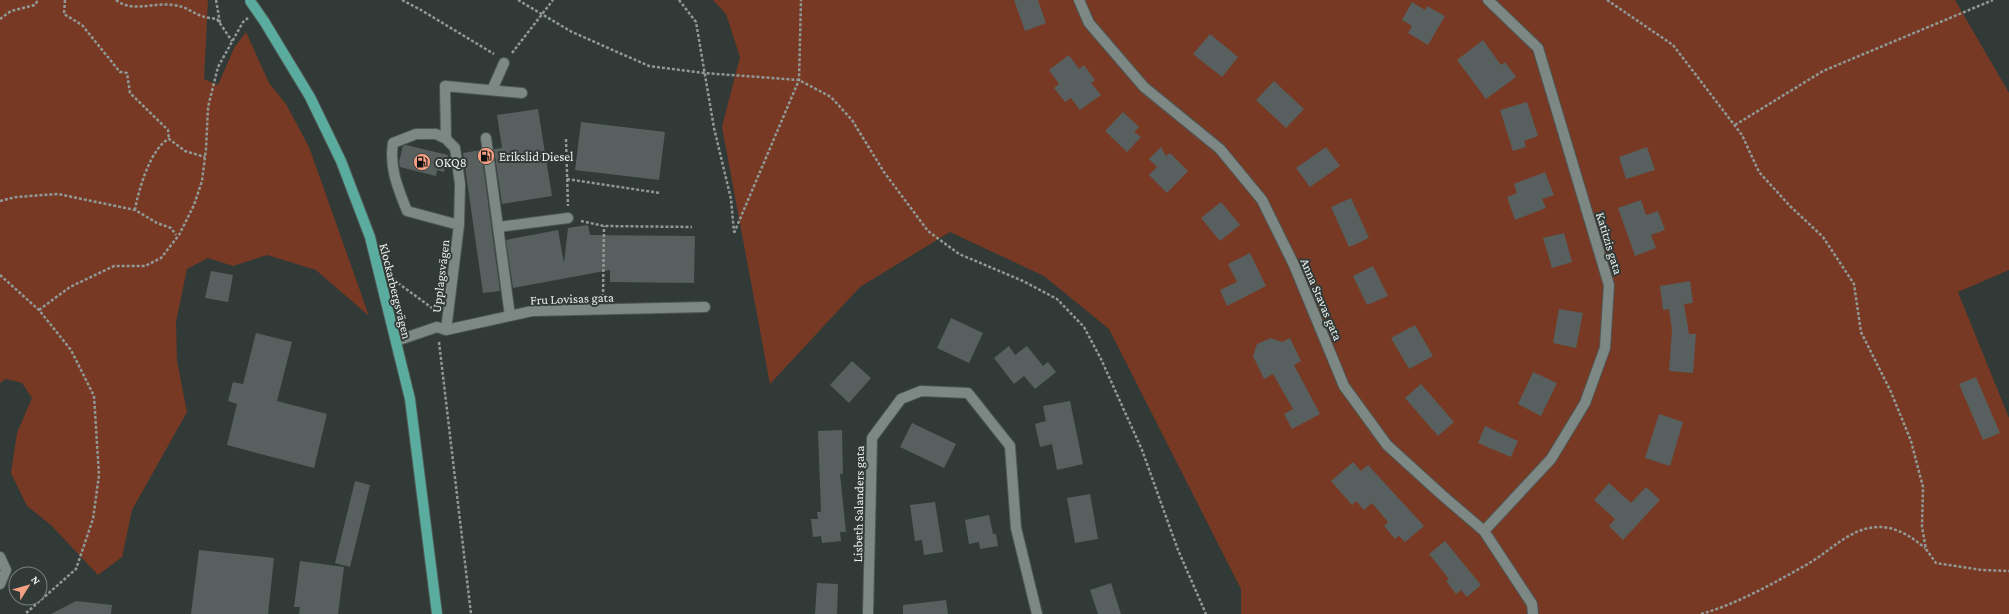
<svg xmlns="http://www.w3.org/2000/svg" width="2009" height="614" viewBox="0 0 2009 614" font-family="'Crimson Pro',serif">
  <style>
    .green { fill: #773923 }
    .building { fill: #57605e }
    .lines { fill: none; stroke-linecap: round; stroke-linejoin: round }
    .minor-casing { stroke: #4f5755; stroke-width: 12 }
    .major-casing { stroke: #4f5755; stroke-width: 12 }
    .path { stroke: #919996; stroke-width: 2.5; stroke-dasharray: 3 2; stroke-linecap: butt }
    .minor { stroke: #7d8784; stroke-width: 10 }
    .major { stroke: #5aad9e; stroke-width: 10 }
    .major-bridge-casing { stroke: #4f5755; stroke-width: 12; stroke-linecap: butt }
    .major-bridge { stroke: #5aad9e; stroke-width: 10 }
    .labels { text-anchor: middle; stroke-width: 4; stroke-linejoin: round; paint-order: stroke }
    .poi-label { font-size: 13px; fill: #eaf0ee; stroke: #313a37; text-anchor: start }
    .street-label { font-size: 13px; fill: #eaf0ee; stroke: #313a37 }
  </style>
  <rect width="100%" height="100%" fill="#313a37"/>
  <path class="green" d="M0 0H208L204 79 218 85 234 48 246 32 269 83 286 104 309 147 369 316 316 270 267 255 233 266 208 258 187 269 176 322 177 361 187 412 132 510 122 557 98 575 51 525 27 506 11 473 17 433 32 398 22 383 6 379 0 383Z
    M713 0H1955L2009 93V270L1958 292 2009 418V614H1241V589L1109 329 1044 276 950 232 860 287 770 384 722 127 740 57 726 14Z"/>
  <path class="building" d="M1014 0H1038L1046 23 1025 31Z
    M1412 2 1425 10 1427 6 1445 16 1428 45 1408 33 1412 26 1402 20Z
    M1210 34 1238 57 1222 77 1193 54Z
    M1483 40 1501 65 1505 62 1516 77 1486 99 1457 60Z
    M1069 55 1079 69 1084 65 1095 80 1091 83 1101 95 1080 110 1071 98 1065 102 1054 88 1059 84 1049 70Z
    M1274 81 1304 109 1286 128 1256 100Z
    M1527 102 1538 136 1524 141 1526 147 1513 151 1500 110Z
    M538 109 552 196 502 204 494 149 502 148 497 115Z
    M1123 112 1139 127 1134 132 1141 137 1127 152 1105 131Z
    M581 122 665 132 659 180 575 170Z
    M406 145 448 155 444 172 437 170 436 176 400 167 399 162 403 146Z
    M1161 147 1166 156 1170 153 1188 171 1167 193 1149 175 1157 167 1149 159Z
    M1326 147 1340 166 1310 187 1296 168Z
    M1647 147 1655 170 1626 179 1619 157Z
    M481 150 500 291 483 293 463 153Z
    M1545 172 1554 195 1542 199 1546 208 1515 220 1507 197 1517 193 1514 184Z
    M1351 198 1369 238 1349 247 1331 207Z
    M1641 200 1646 215 1658 211 1665 230 1651 235 1656 248 1635 256 1618 208Z
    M1221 202 1240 225 1220 241 1201 218Z
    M588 225 590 235 695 236 694 283 610 282V270L513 288 506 240 558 230 564 263 568 228Z
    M1564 233 1572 262 1552 268 1543 238Z
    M1250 253 1266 286 1227 306 1220 290 1237 282 1228 264Z
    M1373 266 1388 296 1367 305 1353 276Z
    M211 271 233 275 228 302 205 298Z
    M1690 281 1693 303 1684 304 1689 334H1696L1693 373 1669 371 1672 330 1669 309 1663 310 1660 286Z
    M1559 309 1583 313 1576 348 1553 343Z
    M951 318 983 333 969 363 937 348Z
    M1415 325 1433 356 1409 369 1391 338Z
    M256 333 292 342 277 401 327 414 314 468 227 445 237 404 228 401 233 382 243 384Z
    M1271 338 1282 342 1290 338 1301 361 1294 365 1320 414 1292 429 1284 414 1293 409 1273 374 1264 379 1253 356 1257 344Z
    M1009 346 1015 355 1027 346 1043 366 1048 362 1056 372 1035 389 1024 376 1014 384 994 358Z
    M852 361 871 378 849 403 830 385Z
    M1533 372 1557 383 1541 416 1518 404Z
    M1976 377 2000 433 1983 440 1959 384Z
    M1421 384 1454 422 1438 436 1405 398Z
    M1070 401 1083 464 1057 470 1052 444 1040 447 1035 424 1046 421 1043 406Z
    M1659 414 1683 422 1670 466 1645 458Z
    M912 423 956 444 944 468 900 447Z
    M1485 426 1518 441 1511 457 1478 443Z
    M842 430 843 474H840L846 532H840L841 541 822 543 821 536 813 537 811 519H818L817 512H821L818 431Z
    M1353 462 1361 471 1368 465 1424 526 1405 542 1399 536 1395 539 1384 526 1388 522 1372 503 1364 510 1356 501 1352 505 1331 481Z
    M355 481 370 485 350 567 335 563Z
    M1609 483 1631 503 1646 487 1660 500 1623 540 1609 526 1615 519 1594 500Z
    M1090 494 1098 539 1075 543 1067 498Z
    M935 502 943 552 924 555 922 540 915 541 910 505Z
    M989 515 993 534H996L998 546 980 549 979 542 969 544 965 520Z
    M1445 541 1481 585 1467 597 1461 590 1456 594 1446 581 1449 579 1429 554Z
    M199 550 274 558 268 614H191Z
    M300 561 344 567 338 614H299L300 607H294Z
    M817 583 838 584 837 614H815Z
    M1111 583 1121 614H1098L1090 590Z
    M946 600 948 614H903V605Z
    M76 601 112 605 111 614H51Z"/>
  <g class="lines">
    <defs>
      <path id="minor" d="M1079 0 1089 23 1144 87 1220 149 1262 200 1294 265 1344 386 1387 445 1442 495 1484 531 1532 604 1533 614
        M492 90 504 63
        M486 138 510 316
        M446 139 445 86 522 93
        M498 227 568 218
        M446 330 459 225 460 184 455 148 446 139 436 134H416L393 143C389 168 398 188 407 211L459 225
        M396 341 437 327 446 330 532 311 705 307
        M1484 531 1551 459 1585 403 1605 348 1609 285 1538 48 1488 0
        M0 557 6 570 0 584
        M868 614 872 438 901 399 921 391 968 393 1010 446 1016 528 1037 614"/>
      <path id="major" d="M264 21 310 97 341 161 370 237 410 399 437 614"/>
    </defs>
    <use href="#minor" class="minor-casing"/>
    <use href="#major" class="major-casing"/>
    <path class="path" d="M65 0 64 14 82 25 120 72 127 73 130 93 168 130 169 139
      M116 0C132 13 154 2 173 5 186 6 192 13 202 16 206 18 212 18 217 19L232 41
      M216 0 220 23
      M402 0 421 10 494 54
      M518 0 572 32 649 66 704 73 799 80 831 97 852 120 884 172 928 231 959 254 1023 281 1057 299 1084 327 1101 359 1142 450 1178 550 1206 614
      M679 0 696 22 714 128 731 199 734 232
      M1607 0 1673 45 1742 135 1759 172 1790 206 1823 237 1854 284 1861 332 1891 392 1911 441 1923 487 1922 527 1926 549 1936 563 1982 570 2009 571
      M0 19 11 11 35 5 38 0
      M512 53 553 0
      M1735 125 1823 71 1993 0
      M566 139 568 206
      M567 179 660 193
      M0 201 16 197 58 194 135 210 157 223 171 228 176 235
      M135 210C138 191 151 147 169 139L185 151 205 157
      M581 221 604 226 692 227
      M734 233 799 80 801 0
      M0 275 39 310 71 350 94 396 99 475 93 519 76 569 25 614
      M395 279 398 283 432 308 434 313
      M603 297 604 226
      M39 310 70 287 114 266H145L161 258 179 235 194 205 202 181 206 149 208 107 218 67 243 22 248 18
      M439 342 471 614
      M1701 614C1737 604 1774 583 1806 565 1830 552 1850 527 1879 527 1897 527 1912 537 1925 548"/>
    <use href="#minor" class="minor"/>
    <use href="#major" class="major"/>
    <defs>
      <path id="major-bridge" d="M250 1 264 21"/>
    </defs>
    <use href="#major-bridge" class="major-bridge-casing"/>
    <use href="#major-bridge" class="major-bridge"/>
  </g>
  <defs>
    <symbol id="fuel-disc" viewBox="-11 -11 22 22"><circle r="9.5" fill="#f39f83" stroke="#313a37"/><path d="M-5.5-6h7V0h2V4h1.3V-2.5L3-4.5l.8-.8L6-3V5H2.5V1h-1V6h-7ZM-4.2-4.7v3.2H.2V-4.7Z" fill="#111"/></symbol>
  </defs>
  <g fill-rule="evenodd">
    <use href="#fuel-disc" x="476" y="146" width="20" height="20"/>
    <use href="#fuel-disc" x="412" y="152" width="20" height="20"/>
  </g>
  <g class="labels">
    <g class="poi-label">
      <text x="499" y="161">Erikslid Diesel</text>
      <text x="435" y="167">OKQ8</text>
    </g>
    <g class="street-label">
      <text transform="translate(1610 243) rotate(73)" y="5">Katitzis gata</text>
      <text transform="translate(440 276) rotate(-83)" y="5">Upplagsvägen</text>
      <text transform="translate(396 291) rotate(76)" y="5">Klockarbergsvägen</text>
      <text transform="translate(572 298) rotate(-2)" y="5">Fru Lovisas gata</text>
      <text transform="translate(1322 299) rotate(67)" y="5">Anna Stavas gata</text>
      <text transform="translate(858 504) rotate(-89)" y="5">Lisbeth Salanders gata</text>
    </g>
  </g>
  <g transform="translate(28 586) rotate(53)"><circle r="19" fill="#313a37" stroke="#7b8380"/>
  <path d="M0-3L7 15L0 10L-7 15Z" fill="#f39f83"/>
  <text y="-6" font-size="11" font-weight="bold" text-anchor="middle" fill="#eaf0ee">N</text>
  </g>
</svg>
